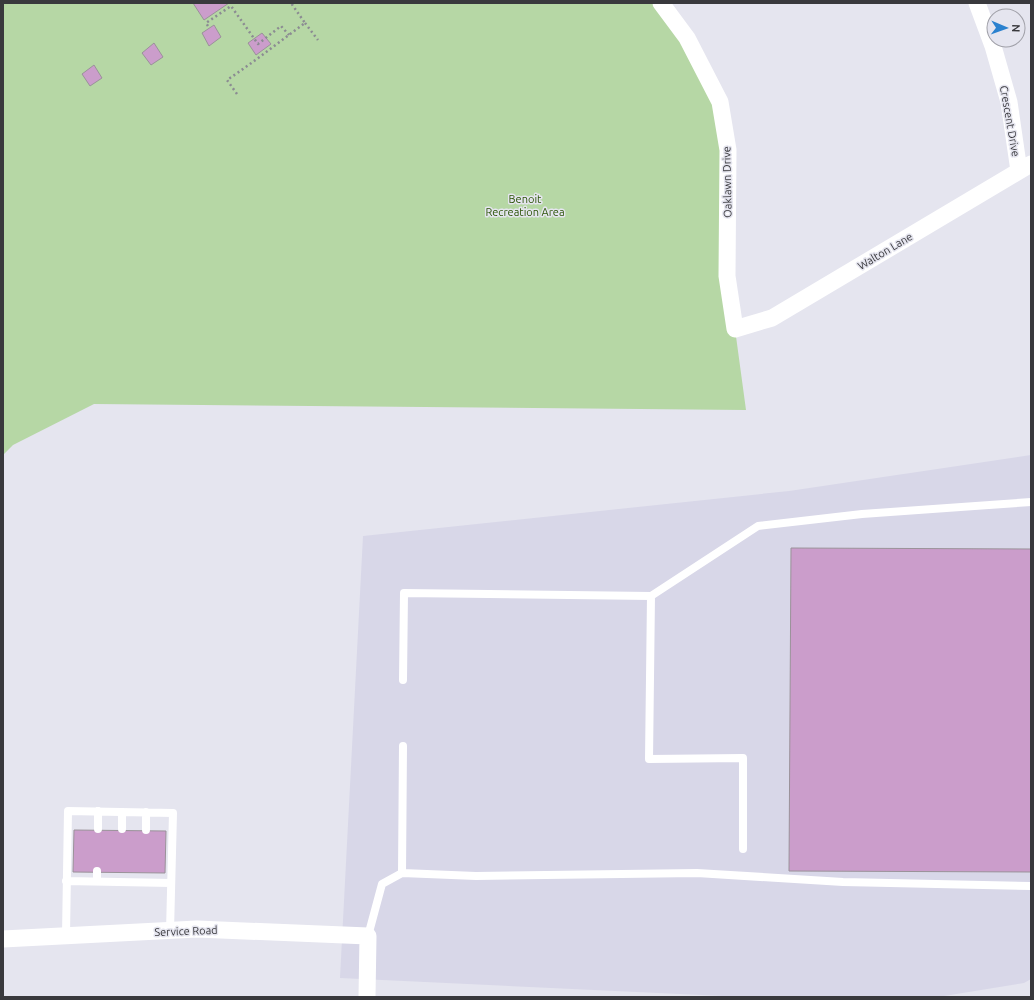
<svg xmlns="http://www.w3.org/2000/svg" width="1034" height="1000" viewBox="0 0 1034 1000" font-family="Ubuntu,sans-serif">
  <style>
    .built { fill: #d8d7e8 }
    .green { fill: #b6d7a5 }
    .building { fill: #cb9dcb; stroke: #9a9299 }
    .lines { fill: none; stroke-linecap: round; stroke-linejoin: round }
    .path { stroke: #8b8b92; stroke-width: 2.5; stroke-dasharray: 2 3; stroke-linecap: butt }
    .service { stroke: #fff; stroke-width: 8 }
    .minor { stroke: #fff; stroke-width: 17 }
    .labels { text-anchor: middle; stroke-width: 3; stroke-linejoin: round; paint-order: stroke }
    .street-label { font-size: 11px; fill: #39393d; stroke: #e5e5ef }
    .park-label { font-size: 11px; fill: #2b5406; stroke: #e5e5ef }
  </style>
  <rect width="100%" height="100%" fill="#e5e5ef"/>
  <path class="built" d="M1031 455V979L1024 983 938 997H744L340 978 363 536 789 491Z"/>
  <path class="green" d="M3 3H661L720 102 735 329 746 410 94 404 13 445 3 455Z"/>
  <path class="building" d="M193 3H229L204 20Z
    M214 25 221 37 209 46 202 33Z
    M262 33 271 44 256 55 248 43Z
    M154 43 163 57 151 65 142 53Z
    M94 65 102 78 90 86 82 74Z
    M791 548 1031 549V872L789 871Z
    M74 830 166 831 165 873 73 872Z"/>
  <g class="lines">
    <path class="path" d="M305 23 318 40
      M208 26 206 23 231 6 258 44 281 26 289 35
      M237 94 227 80C254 62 279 42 305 23L291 3"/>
    <path class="service" d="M651 596 649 759 743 758V849
      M403 680 404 593 651 596 758 526 862 514 1031 502
      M122 812V829
      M98 829V811
      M146 830V812
      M402 873 403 746
      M66 881 171 883
      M97 881V871
      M66 935 68 811 173 813 170 931
      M368 936 382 884 402 873 476 876 697 873 843 882 1031 886"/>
    <path class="minor" d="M661 3 687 38 720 102 728 150 727 276 735 329 772 318 1031 164
      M977 3 993 46 1009 102 1019 171
      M3 939 197 929 368 936 367 997"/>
  </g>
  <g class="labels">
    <g class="street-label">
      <text transform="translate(1010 121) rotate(80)" y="4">Crescent Drive</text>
      <text transform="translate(727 182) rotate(-91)" y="4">Oaklawn Drive</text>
      <text transform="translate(885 251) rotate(-31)" y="4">Walton Lane</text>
      <text transform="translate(186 931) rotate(-2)" y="4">Service Road</text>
    </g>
    <g class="park-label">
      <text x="525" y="203">Benoit<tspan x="525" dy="13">Recreation Area</tspan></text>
    </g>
  </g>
  <rect width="1034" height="1000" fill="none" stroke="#39393d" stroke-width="8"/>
  <g transform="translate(1006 28) rotate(92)"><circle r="19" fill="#e5e5ef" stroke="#a0a0a8"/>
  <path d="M0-3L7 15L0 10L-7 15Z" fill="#2a81cf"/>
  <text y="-6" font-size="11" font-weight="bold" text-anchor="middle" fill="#39393d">N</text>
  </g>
</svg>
